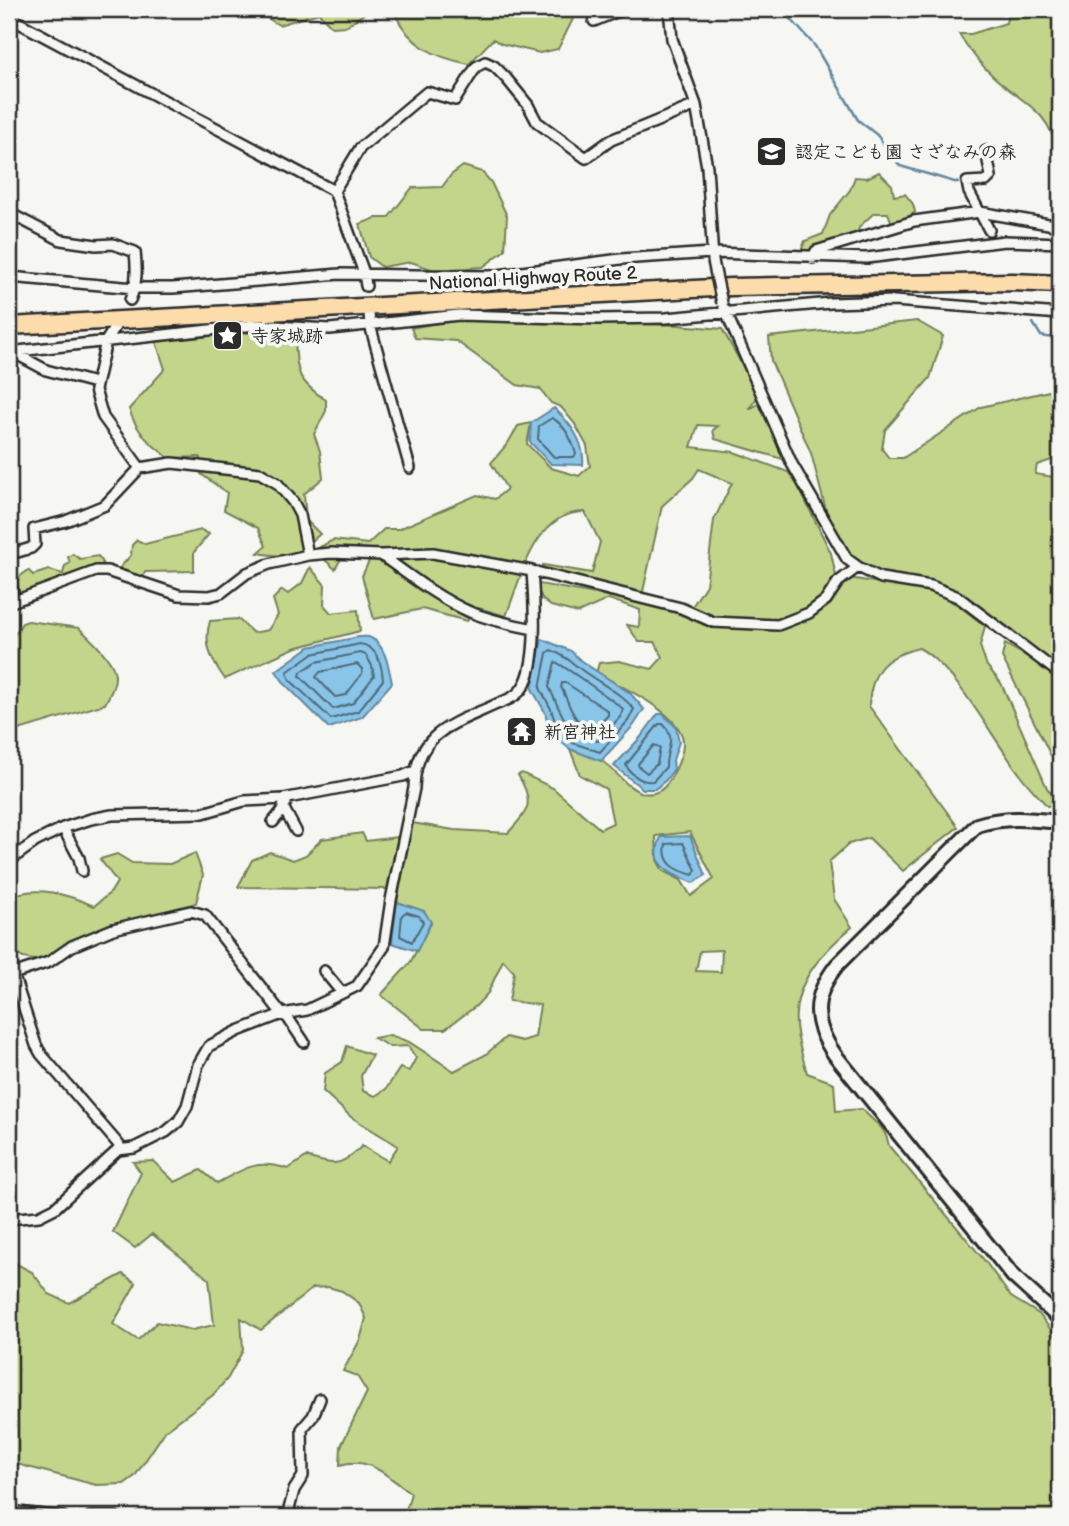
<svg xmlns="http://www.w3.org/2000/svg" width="1069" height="1526" viewBox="0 0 1069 1526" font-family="'Balsamiq Sans','Klee One',sans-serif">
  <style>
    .green { fill: #c2d58a; stroke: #76805a; stroke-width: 2; fill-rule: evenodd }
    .water { fill: #89c5e9; stroke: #63879d; stroke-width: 2 }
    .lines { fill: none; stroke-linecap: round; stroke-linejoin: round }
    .shore { stroke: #516977; stroke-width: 2 }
    .stream { stroke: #63879d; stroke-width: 2.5 }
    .street-casing { stroke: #2b2b2b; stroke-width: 14 }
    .secondary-casing { stroke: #2b2b2b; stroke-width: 18 }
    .highway-casing { stroke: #2b2b2b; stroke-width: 21 }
    .street { stroke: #f6f6f2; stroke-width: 9 }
    .secondary { stroke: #f6f6f2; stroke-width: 12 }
    .highway { stroke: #fddcac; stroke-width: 16 }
    .street-bridge-casing { stroke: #2b2b2b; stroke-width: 14; stroke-linecap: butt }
    .street-bridge { stroke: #f6f6f2; stroke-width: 9 }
    .labels { text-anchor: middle; stroke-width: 7; stroke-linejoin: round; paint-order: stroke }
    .poi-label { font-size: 18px; font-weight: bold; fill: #2b2b2b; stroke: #f6f6f2; text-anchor: start }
    .street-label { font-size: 18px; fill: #2b2b2b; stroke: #f6f6f2 }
  </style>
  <rect width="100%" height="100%" fill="#f6f6f2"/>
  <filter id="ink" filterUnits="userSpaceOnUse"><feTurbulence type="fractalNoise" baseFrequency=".0143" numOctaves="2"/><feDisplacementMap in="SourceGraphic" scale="14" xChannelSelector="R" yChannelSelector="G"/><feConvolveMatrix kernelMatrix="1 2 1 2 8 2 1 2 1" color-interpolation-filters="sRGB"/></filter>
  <g filter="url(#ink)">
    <path class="green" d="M252 9H371L346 26 332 27 319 13 279 25Z
      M397 9H578L558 49 540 53 502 44 493 39 469 64C435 57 411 47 395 14Z
      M1009 9H1060V148L1057 150C1049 110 1021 102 994 77 980 64 969 50 959 34H971L1006 23Z
      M463 166 482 172 491 182 507 216 505 250 483 267 434 270 411 262 382 267 369 257 360 224 376 218H388L412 188 442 187 451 175Z
      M879 172 892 185 894 196 905 194 913 204 915 212 900 223 891 221 888 213H874L860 226 855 237 800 254 805 241 823 234 830 215 850 190 855 177 867 178Z
      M458 319 678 325 722 329 759 395 749 409 760 403 786 460 715 439 713 430 718 426 698 425 691 447 734 452 788 472 797 484 831 553 836 576 932 591 958 605 985 626 980 646 987 666 1001 683 1047 788 1060 804 1047 806C1038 795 1027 785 1019 773 992 738 957 669 919 648 884 656 871 671 869 706L958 827 903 871 869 838 849 844 829 862 834 899 852 927C827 948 798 977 796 1013 794 1031 802 1054 807 1073L834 1083 836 1111 862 1109C875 1124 885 1125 889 1146L985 1261 1011 1297 1039 1314 1060 1342V1517H404L411 1493C386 1476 371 1456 340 1465L341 1446 367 1392 357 1376 343 1371 360 1340 366 1318 359 1303 342 1291 328 1287 313 1288 261 1330 241 1318 243 1350 228 1378 213 1395 166 1430 135 1476 124 1484 96 1485 9 1462V1260L32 1272 49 1294 69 1303 123 1274 136 1283 113 1324 138 1340 157 1322 192 1330 214 1325 209 1279 152 1234 135 1248 113 1232 141 1173 133 1162 153 1161 175 1182 201 1170 217 1183C245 1168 256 1159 288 1169L306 1157C335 1165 339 1168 362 1146L388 1161 398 1146 351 1117 323 1091 325 1073 342 1062 347 1046 372 1055 361 1076 363 1091 375 1096 386 1089 400 1068 409 1071 416 1058 408 1046 390 1047 374 1038 390 1035 409 1042 454 1071 485 1055 506 1037 522 1041 535 1037 540 1005 509 1001 514 972 503 960 488 993 476 1006 445 1029H424L381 995 410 963 431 923 424 911 397 902 412 823 454 830 508 833C529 810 535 803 518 775L522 773 553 788 600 829 613 823 606 789 580 775 570 749C580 753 591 755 600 760 615 768 625 788 643 793 657 796 666 788 672 776 677 767 684 751 683 740 679 712 620 686 596 673L599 663 619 661 652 669 663 657 655 642H639L627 625 639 627 640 610 609 599 578 613 551 606 543 600 534 583 646 603 686 616 706 585 714 520 732 483 699 469 693 478 662 506 642 596 542 570 543 565 592 573 600 542 585 512C535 511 521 578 506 616L478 608 467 621 422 609 374 619 362 576 370 559 356 548 347 549 335 569 325 560 320 547 333 540 368 544 384 529H399L477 495 495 499 507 489 491 463 508 443 518 426 531 423 527 444 551 468 579 476 590 466 587 446 575 424 561 407 551 403 540 389 517 385 456 341 415 338 411 328ZM690 832 714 879 691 896 681 880 663 871 657 860 656 836ZM722 950 721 972 696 971 700 951Z
      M917 321 943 336 930 378 885 430 882 449 889 458H903L981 407 1049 391 1060 409V457L1037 465 1035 474 1060 478V669L960 594 882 574 860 564 850 556 828 518 811 453 771 361 769 337Z
      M241 332 295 338C297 373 296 380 326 400V411L314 434 320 451 323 478 304 494 306 520 320 534C295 556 291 559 258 553L266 546 258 528 224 510 227 493 201 474 200 457 169 458C149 443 137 433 129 409L165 369 155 339Z
      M201 530 209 534 194 552V571L145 572 142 578 118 570 131 555 132 545 137 540 145 544Z
      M73 554 80 559 98 556 102 561 103 568 17 596C13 583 18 577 28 570L33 575 49 570 63 574 65 566 70 563 68 557Z
      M310 567 325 585 324 605 331 613 358 610 360 631 294 648 225 679C211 660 203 644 210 621L238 619 253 633 268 630 278 615 273 599 282 590 288 594 302 583Z
      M28 621 79 628C90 638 116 662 115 677 115 688 109 695 105 704L9 733V643L22 623Z
      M1005 644 1040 664 1060 682V768L1050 754 1002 657Z
      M362 833 366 841 398 837 387 889 238 887 252 860 270 852 293 860 306 855 322 839Z
      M195 853 203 875 196 903 113 925 39 961 23 958 9 949V897C37 885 67 894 94 906L111 892 117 882 100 859 117 854 132 863 170 864Z"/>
    <path class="water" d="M554 408C571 424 585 442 583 465L551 464 530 442 531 423Z
      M359 637C363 637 368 636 371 638 386 645 389 670 392 683L362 717 329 728 285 684 276 671 309 647Z
      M542 639 571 651 581 661 630 693 644 709 634 725 601 761 570 749 556 738 549 728 545 712 532 689Z
      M658 714H663L676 727 679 742 673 760 674 769 666 780 655 789H643L614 766 640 738Z
      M690 836 706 875 693 883C671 874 648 867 661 837Z
      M397 902 424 911 431 922 417 951 392 943Z"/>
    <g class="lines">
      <path class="shore" d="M552 418C565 425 572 440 576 454L574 457H554L538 439 539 426Z
        M360 644C377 646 382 665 383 680L358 711 331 719 290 680 287 672 312 654Z
        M551 650C567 657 567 659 579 668 597 682 619 691 634 709L628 721 600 752 573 743 556 725 551 709 540 688 547 653Z
        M360 653 366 655 372 666 374 676 353 703 333 709 300 676 301 672 316 662Z
        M555 662C560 663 618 704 623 709L621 716 598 741C566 737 561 711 549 687Z
        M357 664 362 669V674L346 695 335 697 316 677 320 672Z
        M562 683H566L608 711V715L595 729C573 727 570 704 561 687Z
        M659 724H663C678 739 665 749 666 767L653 781C642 783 630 774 626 765Z
        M654 745 660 748 657 764 647 773 639 767 638 764Z
        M683 843 696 870 693 875C676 870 662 864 666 844Z
        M406 912 419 916 423 922 412 942 400 936 402 915Z"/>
      <path class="stream" d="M782 9 815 46 858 120 877 135 900 166 958 183
        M972 189 983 207
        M1033 323 1041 336 1060 339"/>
      <defs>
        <path id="street" d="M669 9 672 39 696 105 707 167 713 259
          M10 18 334 191 364 273 366 286
          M594 21 623 9
          M986 151 991 176 986 181 967 182 969 192 989 230
          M334 191 360 148 427 92 455 100 476 67 485 62 494 66 506 78 528 105 537 122 586 158 611 140 696 105
          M9 213 61 240 96 245 113 244 135 252C137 270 137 284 130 300
          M813 258 816 251 914 221 980 212 1060 226
          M9 277 135 288H173L340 274 490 276 621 259 712 253 867 258 1005 241 1060 243
          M724 308 792 464 847 559 858 567 881 578 931 586 958 597 1060 674
          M369 313 370 325 410 468
          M115 327 106 341 95 390 103 417 140 468 172 463 260 473 277 483 293 502 300 515 308 555
          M18 351 20 356 46 370 95 383
          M9 352 255 325 330 329 459 315 598 319 666 318 831 303 894 301 1060 314
          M381 555C409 575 438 598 470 612 490 620 513 625 534 629
          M9 559 11 554 31 548 35 544 34 529 66 521 105 505 140 468
          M9 570 14 600
          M9 603 96 571H107L179 595 209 596 221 593 247 573 269 564 308 555 331 553 381 555 433 553 532 571 681 608 713 622 778 625 809 613 826 600 838 582 858 567
          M283 807 296 831
          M273 822 282 811 288 798
          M63 828 79 858 82 871
          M9 861 35 842 63 828 91 819 112 815 203 813 244 801 283 799 403 776 415 771
          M9 968 13 974 36 1045 41 1054 119 1145 118 1150
          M324 971 342 993
          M13 974 49 962 72 946 113 929 191 911 205 915 282 1014 288 1018 304 1042
          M9 1219 39 1216 55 1208 118 1150 134 1148 166 1132 178 1122 187 1106 198 1065 209 1046 238 1031 282 1014 307 1010 357 986 384 947 391 900 414 788C415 732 454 724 497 704 507 700 517 697 523 687 539 663 534 599 532 571
          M9 1511 63 1517
          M90 1517H116
          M287 1517 294 1490 303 1476 302 1429 313 1416 320 1399"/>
        <path id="secondary" d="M1060 822C1030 819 1006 816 977 825L837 965C812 997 812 1022 835 1055L1013 1276 1060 1319"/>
        <path id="highway" d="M9 326 731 287 1012 282 1060 284"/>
      </defs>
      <use href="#street" class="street-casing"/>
      <use href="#secondary" class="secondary-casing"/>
      <use href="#highway" class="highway-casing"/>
      <use href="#street" class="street"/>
      <use href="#secondary" class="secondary"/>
      <use href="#highway" class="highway"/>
      <defs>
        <path id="street-bridge" d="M713 261 722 303"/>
      </defs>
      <use href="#street-bridge" class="street-bridge-casing"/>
      <use href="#street-bridge" class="street-bridge"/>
    </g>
  </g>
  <defs>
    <symbol id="school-square" viewBox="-11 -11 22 22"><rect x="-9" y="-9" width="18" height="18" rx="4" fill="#2b2b2b" stroke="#f6f6f2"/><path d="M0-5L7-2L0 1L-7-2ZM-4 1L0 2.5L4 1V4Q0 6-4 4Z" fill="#fff"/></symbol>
    <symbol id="sight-square" viewBox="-11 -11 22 22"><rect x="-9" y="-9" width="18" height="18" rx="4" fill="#2b2b2b" stroke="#f6f6f2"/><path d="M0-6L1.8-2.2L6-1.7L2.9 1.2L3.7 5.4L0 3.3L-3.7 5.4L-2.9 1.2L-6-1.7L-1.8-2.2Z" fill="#fff"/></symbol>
    <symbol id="temple-square" viewBox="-11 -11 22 22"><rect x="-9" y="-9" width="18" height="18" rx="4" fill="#2b2b2b" stroke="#f6f6f2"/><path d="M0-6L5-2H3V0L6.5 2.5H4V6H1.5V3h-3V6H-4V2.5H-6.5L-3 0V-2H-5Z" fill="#fff"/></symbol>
  </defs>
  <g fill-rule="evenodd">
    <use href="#school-square" x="754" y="134" width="35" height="35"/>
    <use href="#sight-square" x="210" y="318" width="35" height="35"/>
    <use href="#temple-square" x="504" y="714" width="35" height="35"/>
  </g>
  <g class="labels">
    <g class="poi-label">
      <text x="795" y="158">認定こども園 さざなみの森</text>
      <text x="251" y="342">寺家城跡</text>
      <text x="544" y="738">新宮神社</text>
    </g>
    <g class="street-label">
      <text transform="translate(533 278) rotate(-3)" y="6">National Highway Route 2</text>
    </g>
  </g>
  <rect width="1069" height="1526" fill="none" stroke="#f6f6f2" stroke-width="35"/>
  <rect x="18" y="18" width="1034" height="1491" fill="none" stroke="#2b2b2b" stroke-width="2.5" filter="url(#ink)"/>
</svg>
